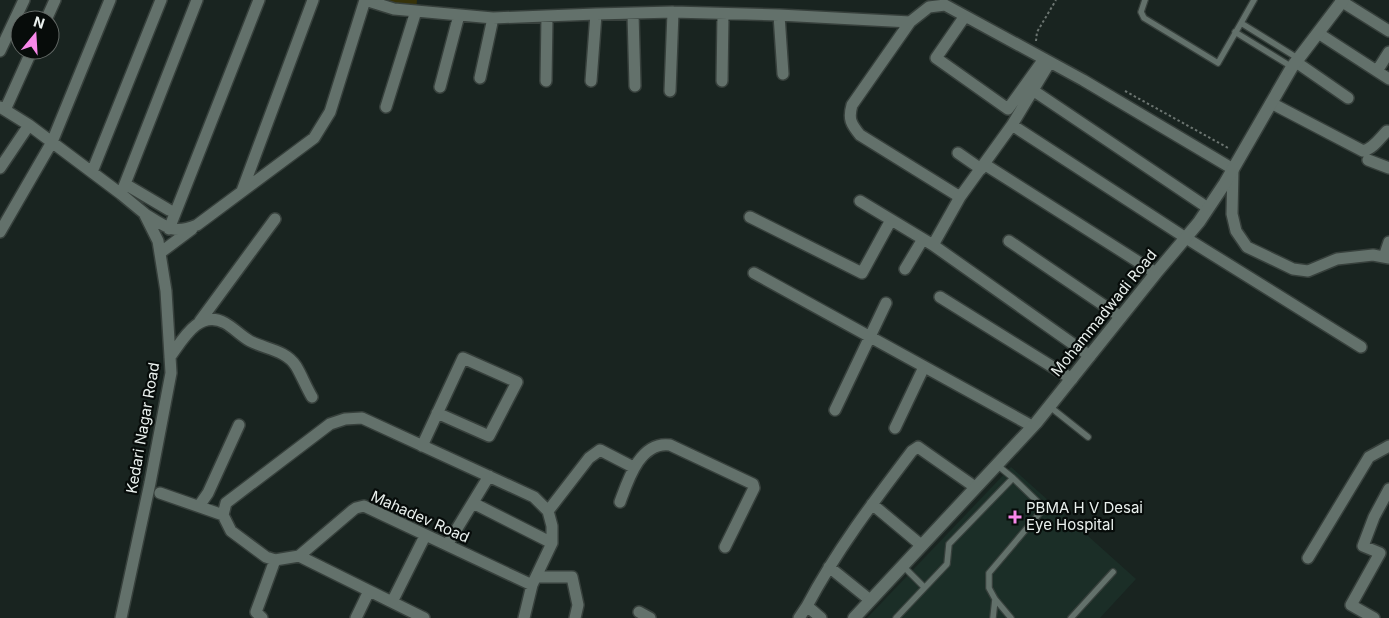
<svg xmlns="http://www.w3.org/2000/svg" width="1389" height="618" viewBox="0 0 1389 618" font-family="Inter,sans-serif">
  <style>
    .built { fill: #1b2e27 }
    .green { fill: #363209 }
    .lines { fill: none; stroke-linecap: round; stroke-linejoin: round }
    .lane-casing { stroke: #37403c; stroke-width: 8 }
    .street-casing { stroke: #37403c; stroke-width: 14 }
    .secondary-casing { stroke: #37403c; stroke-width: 15 }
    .path { stroke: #6c7571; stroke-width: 2; stroke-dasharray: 2.5 2.5; stroke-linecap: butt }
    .lane { stroke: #63716b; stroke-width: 5.5 }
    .street { stroke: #63716b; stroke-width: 11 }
    .secondary { stroke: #63716b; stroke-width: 12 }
    .poi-dot { fill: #f888ea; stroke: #070c0a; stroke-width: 2 }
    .labels { text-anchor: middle; stroke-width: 4.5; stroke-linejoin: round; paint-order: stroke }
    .street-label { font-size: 15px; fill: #eaf1ee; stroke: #070c0a }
    .poi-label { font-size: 15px; fill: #eaf1ee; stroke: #070c0a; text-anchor: start }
  </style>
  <rect width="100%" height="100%" fill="#192420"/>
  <path class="built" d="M1011 467 1136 579 1100 618H867Z"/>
  <path class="green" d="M388 0H417L416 11Z"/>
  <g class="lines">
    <defs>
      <path id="lane" d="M1145 0 1141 12 1144 18 1218 63 1241 23 1299 59
        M1241 23 1254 0
        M1235 32 1292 67
        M1049 406 1088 437
        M997 465 1013 478
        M903 566 924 587
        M896 618 947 564 949 544 1013 478 1044 508 989 573V588L995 599 1011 618
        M993 618 995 599
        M1071 618 1113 572"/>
      <path id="street" d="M365 0 394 9 493 18 596 14 673 12 779 15 910 22 929 7 945 5 1083 80 1233 169 1232 214 1236 231 1247 247 1293 269 1308 271 1337 259 1373 255 1389 258
        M1341 1 1389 31
        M633 14 635 86
        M779 15 783 74
        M965 16 936 58 1008 109 1044 59
        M46 20 55 0
        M910 22 852 105C848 119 851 124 860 135L960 197
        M1318 33 1389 79
        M0 51 24 0
        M1296 62 1348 98
        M1377 71 1389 52
        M480 78 493 18
        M546 81 547 17
        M591 81 596 14
        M722 81 723 14
        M440 87 459 15
        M670 91 673 12
        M1034 91 1208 208
        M1271 103 1363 151C1373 149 1380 138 1387 131
        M0 107 29 125 121 194 144 213 158 241 166 291 171 373 150 483 121 618
        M386 107 416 11
        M5 110 32 50
        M1012 125 1186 238 1361 347
        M958 153 981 169
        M1368 160 1389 168
        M984 164 1156 273
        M0 168 29 125
        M92 172 161 0
        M125 184 169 210
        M242 191 313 0
        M121 194 197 0
        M860 201 933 245 1090 356
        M145 214C166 227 173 235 197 225L314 138 330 112 365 0
        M750 217 862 273 891 220
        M169 229 259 0
        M0 232 52 142 110 0
        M1009 241 1121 317
        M933 245 960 197 1012 125 1050 62
        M160 253 192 229
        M1384 257 1389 242
        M905 269 923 239
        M754 273 1032 426
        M940 297 1072 379
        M200 321 275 219
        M170 357C183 339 199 309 225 323 234 328 241 336 250 341 265 349 286 350 296 366 302 376 306 387 312 397
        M835 410 886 303
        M895 428 924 367
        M422 446 463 358 517 382 489 436 437 413
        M160 493 223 515
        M620 502C628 480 640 441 670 445L753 484 754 488 725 547
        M473 503 552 543 532 585 524 618
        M872 504 921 545
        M199 506 208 493 239 425
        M548 511 589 458 600 450 633 467
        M447 545 489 476
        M299 556 275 560 266 557 231 531 223 515 226 503 330 424 345 419 362 418 534 497 548 511 552 526V543
        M1308 558 1369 457 1389 446
        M829 567 870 600
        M536 577H572L578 605 575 618
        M392 602 425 536
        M639 612 650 618
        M262 618 256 612 275 560
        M356 618 369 591
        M424 618 299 556 353 510 356 508 364 506 532 585
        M799 618 807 606
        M821 618 807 606C836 551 874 501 912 451L918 447 925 452 975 487
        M1374 618 1351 605 1380 553 1363 546 1374 517 1389 489"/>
      <path id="secondary" d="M854 618 1036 423 1156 273 1199 222 1225 183 1292 67 1343 0"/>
    </defs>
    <use href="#lane" class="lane-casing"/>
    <use href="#street" class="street-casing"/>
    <use href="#secondary" class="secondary-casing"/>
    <path class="path" d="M1036 41 1037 32 1056 0
      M1125 91 1230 149"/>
    <use href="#lane" class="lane"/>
    <use href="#street" class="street"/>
    <use href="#secondary" class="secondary"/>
  </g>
  <path class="poi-dot" d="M1012.5 509.5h5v5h5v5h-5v5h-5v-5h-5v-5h5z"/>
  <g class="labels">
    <g class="street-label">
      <text transform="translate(1104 313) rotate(-51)" y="5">Mohammadwadi Road</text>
      <text transform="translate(143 428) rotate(-80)" y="5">Kedari Nagar Road</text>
      <text transform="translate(420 517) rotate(24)" y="5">Mahadev Road</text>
    </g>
    <g class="poi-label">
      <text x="1026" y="513">PBMA H V Desai<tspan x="1026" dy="17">Eye Hospital</tspan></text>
    </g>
  </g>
  <g transform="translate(35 35) rotate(18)"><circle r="24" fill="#070c0a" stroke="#626865"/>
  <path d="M0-4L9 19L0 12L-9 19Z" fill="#f888ea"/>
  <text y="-8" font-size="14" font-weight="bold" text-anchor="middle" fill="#eaf1ee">N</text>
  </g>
</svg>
